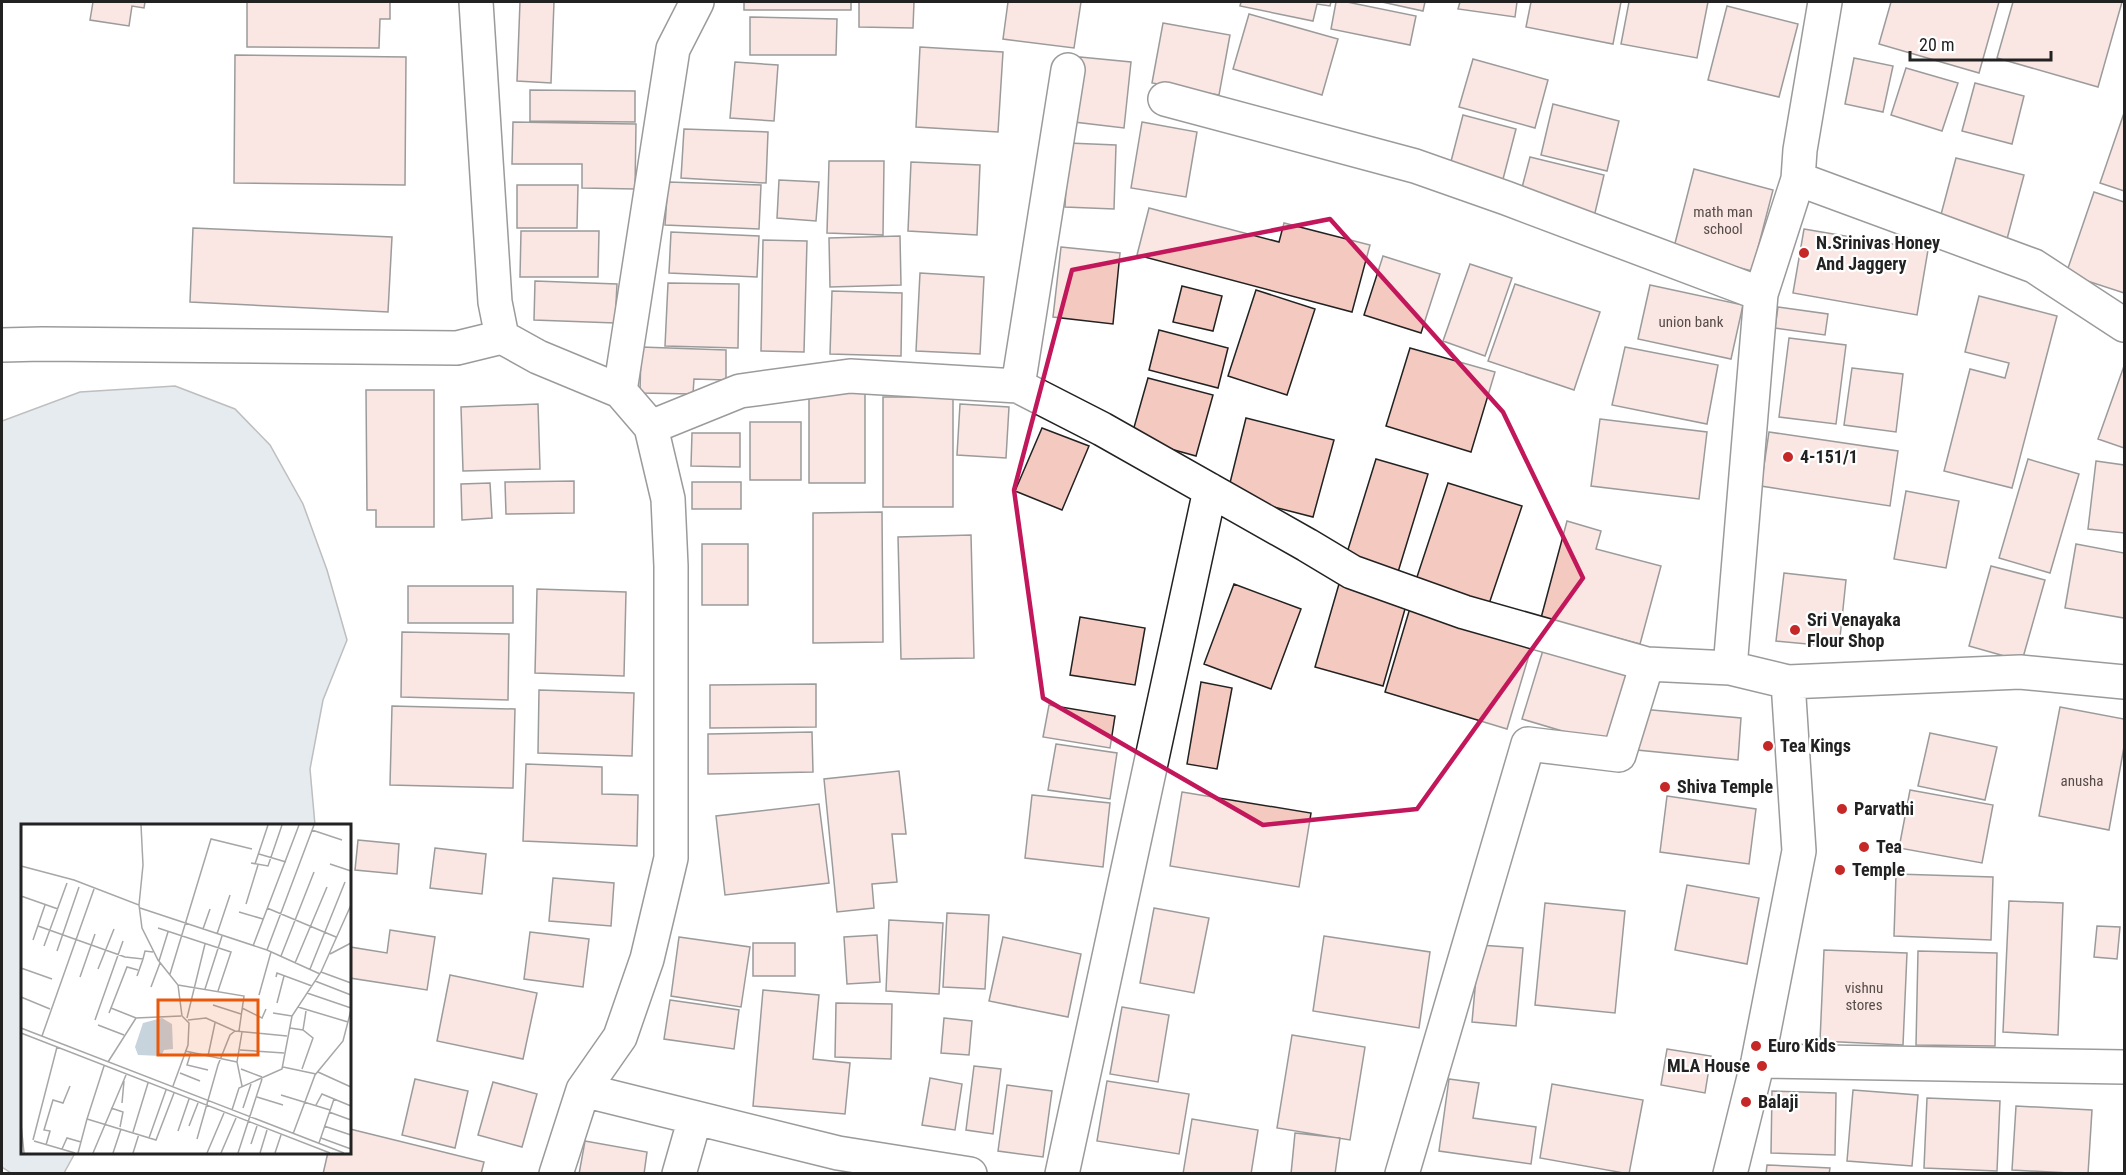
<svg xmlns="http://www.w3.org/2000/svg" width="2126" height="1175" viewBox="0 0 2126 1175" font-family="'Roboto Condensed',sans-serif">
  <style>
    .water { fill: #c7d3dd; stroke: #6f6f6f; stroke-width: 1.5 }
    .building { fill: #f3c9c0; stroke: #222; stroke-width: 1.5 }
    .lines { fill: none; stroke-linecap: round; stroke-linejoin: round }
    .minor-casing { stroke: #222; stroke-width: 36 }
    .minor { stroke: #fff; stroke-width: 33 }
    .marked { fill: none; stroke: #c2185b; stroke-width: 4.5; stroke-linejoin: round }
    .poi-dot { fill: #c62828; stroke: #fff; stroke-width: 2 }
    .labels { text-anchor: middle; stroke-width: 4.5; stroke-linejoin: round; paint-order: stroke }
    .number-label { font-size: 15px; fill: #564c4a }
    .poi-label { font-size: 18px; font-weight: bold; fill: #222; stroke: #fff; text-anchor: start }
    .inset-road { fill: none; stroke: #a7a7a7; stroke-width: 1.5 }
    .view { fill: #e8590c; fill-opacity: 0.15; stroke: #e8590c; stroke-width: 3 }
    .inset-edge { fill: none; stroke: #222; stroke-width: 3 }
  </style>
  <rect width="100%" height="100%" fill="#fff"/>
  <path class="water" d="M175 386 235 409 270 445 303 504 327 570 347 640 323 700 310 769 315 825 22 826V1152L75 1153 64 1173H11L2 1167V421L80 392Z"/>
  <path class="building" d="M93 2H145L144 8 132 6 129 26 90 20Z
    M247 2H390V19H380L379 48 247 47Z
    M520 2H554L551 83 517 81Z
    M744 2H851V10H744Z
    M859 2H914L913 28 859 27Z
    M1008 2H1081L1074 48 1003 39Z
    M1241 2H1331L1330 6 1317 4 1313 21 1240 6Z
    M1336 2H1347L1416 16 1410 45 1331 29Z
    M1382 2H1425L1423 11Z
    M1460 2H1517L1515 17 1458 9Z
    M1531 2H1621L1613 44 1526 27Z
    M1629 2H1708L1697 58 1621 44Z
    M1891 2H1999L1979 73 1879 44Z
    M2013 2H2122L2098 87 1997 58Z
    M1727 6 1798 24 1779 97 1708 80Z
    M1249 14 1338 39 1322 95 1233 69Z
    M750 17 837 19 836 55H750Z
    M1163 23 1230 35 1219 95 1152 83Z
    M920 47 1003 52 998 132 916 127Z
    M235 55 406 57 405 185 234 183Z
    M1080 57 1131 62 1124 128 1074 122Z
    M1854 58 1893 66 1883 112 1845 104Z
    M1473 59 1548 80 1535 128 1459 107Z
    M735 62 778 65 774 121 730 118Z
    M1906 68 1958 83 1942 131 1891 115Z
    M1975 83 2024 96 2012 144 1962 131Z
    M530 90 635 91V122L530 121Z
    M1553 104 1619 121 1607 171 1541 155Z
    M2124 113V191L2100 183Z
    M1463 115 1516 129 1502 183 1449 169Z
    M513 122 636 124 635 189 582 188V164H512Z
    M1142 122 1197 132 1186 197 1131 188Z
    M684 129 768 132 766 183 681 178Z
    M1068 143 1116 145 1114 209 1065 207Z
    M1530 157 1604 175 1594 217 1519 199Z
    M1956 158 2024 175 2007 239 1939 222Z
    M829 161H884L883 235 827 233Z
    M911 162 980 165 977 235 908 231Z
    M1694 169 1773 190 1752 271 1673 251Z
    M779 180 819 182 816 221 777 218Z
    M668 182 761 185 759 229 665 225Z
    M517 185H578L577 228H517Z
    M2094 192 2124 202V293L2066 274Z
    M1149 208 1279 242 1284 223 1370 245 1352 312 1137 255Z
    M193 228 392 237 388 312 190 302Z
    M1804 229 1928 250 1917 315 1793 293Z
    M521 231H599L598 277H520Z
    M671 232 759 236 757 277 669 273Z
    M900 236 901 285 830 287 829 238Z
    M763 240 807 241 804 352 761 351Z
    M1061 247 1120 253 1113 324 1053 317Z
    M1383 256 1440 274 1421 333 1364 315Z
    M1470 264 1512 278 1485 356 1443 341Z
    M920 273 984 277 980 354 916 351Z
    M535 281 617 284 615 323 534 320Z
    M668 283 739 284 738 348 665 346Z
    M1515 284 1600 312 1574 390 1488 361Z
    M1650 285 1743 305 1731 359 1638 339Z
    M1182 286 1222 296 1213 331 1173 322Z
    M1256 290 1315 309 1287 395 1228 376Z
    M832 291 902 293 901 356 830 354Z
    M1979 296 2057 316 2012 488 1944 471 1970 369 2005 378 2009 363 1965 352Z
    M1778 307 1828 314 1825 335 1775 328Z
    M1159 330 1228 348 1218 388 1149 370Z
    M1789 338 1846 345 1836 424 1779 417Z
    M641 347 726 350V380L694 379 693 394 640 393Z
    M1625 347 1718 365 1707 424 1612 405Z
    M1410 348 1495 372 1471 452 1386 426Z
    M2124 366V448L2098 439Z
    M1852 368 1903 374 1896 432 1844 425Z
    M1148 378 1213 395 1196 456 1131 438Z
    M366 390H434V527H376V510H367Z
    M809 390H865V483H809Z
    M883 397H953V507H883Z
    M538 404 540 469 463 471 461 407Z
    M960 404 1009 407 1006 458 957 455Z
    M1246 418 1334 440 1313 517 1227 495Z
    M1600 419 1707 432 1699 499 1591 486Z
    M750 422H801V480H750Z
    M1042 428 1089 446 1062 510 1015 491Z
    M1769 432 1898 451 1890 506 1761 486Z
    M692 433H740V467L691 466Z
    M1376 459 1428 474 1398 572 1346 556Z
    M2028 459 2079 474 2050 573 1999 558Z
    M2096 461 2124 465V533L2088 529Z
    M574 481V513L506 514 505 482Z
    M692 482H741V509H692Z
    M490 483 492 518 462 520 461 484Z
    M1448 483 1522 506 1489 604 1416 580Z
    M1906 491 1959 501 1946 568 1894 559Z
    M882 512 883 642 813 643V513Z
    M1567 521 1601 531 1596 549 1661 566 1640 644 1541 618Z
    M971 535 974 658 901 659 898 537Z
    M702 544H748V605H702Z
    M2076 544 2124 553V618L2065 608Z
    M1991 566 2045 580 2022 661 1969 646Z
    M1784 573 1846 580 1839 647 1776 641Z
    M1234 584 1301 609 1271 689 1204 664Z
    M1339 584 1407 602 1383 686 1315 667Z
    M408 586H513V623H408Z
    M537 589 626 592 624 676 535 673Z
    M1410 608 1532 645 1507 729 1385 692Z
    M1080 617 1145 628 1135 685 1070 675Z
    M402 632 509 634 508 700 401 697Z
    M1544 647 1628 672 1606 744 1522 719Z
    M1201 682 1232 688 1217 769 1187 764Z
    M816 684V727L710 728V685Z
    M539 690 634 693 632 756 538 753Z
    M1049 705 1115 716 1110 748 1043 737Z
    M392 706 515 709 513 788 390 785Z
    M2060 707 2124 719V747L2109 830 2039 816Z
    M1641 709 1741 718 1738 760 1637 750Z
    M812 732 813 772 708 774V734Z
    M1930 733 1997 747 1985 800 1918 786Z
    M1056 744 1117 753 1110 799 1048 790Z
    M526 764 602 767V794L638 795 637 846 523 841Z
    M899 771 906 834H892L897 882 872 884 874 908 837 912 824 779Z
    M1910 790 1993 805 1982 863 1899 848Z
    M1182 792 1311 813 1299 887 1170 866Z
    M1032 795 1110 803 1103 867 1025 858Z
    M1667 796 1756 809 1749 864 1660 852Z
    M819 804 829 883 725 895 716 816Z
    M358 840 399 844 397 874 355 870Z
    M435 848 486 854 482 894 430 888Z
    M1896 874 1993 877 1991 940 1894 936Z
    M553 878 614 883 611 926 549 921Z
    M1687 885 1759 898 1747 964 1675 950Z
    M2009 901 2063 903 2058 1035 2003 1032Z
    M1545 903 1625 911 1615 1013 1535 1005Z
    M1154 908 1209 918 1194 993 1140 983Z
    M947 913 989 915 985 989 943 987Z
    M889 920 943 923 939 994 886 991Z
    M2097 926 2120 927 2117 959 2094 957Z
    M390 930 435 937 427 990 350 978V947L387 953Z
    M530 932 589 939 583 987 524 979Z
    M877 935 880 982 847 984 844 937Z
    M1324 936 1430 952 1419 1028 1313 1011Z
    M679 937 750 947 741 1007 671 996Z
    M1003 937 1081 954 1068 1017 989 1001Z
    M753 943H795V976H753Z
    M1479 945 1523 948 1516 1026 1472 1022Z
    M1824 950 1907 953 1903 1045 1820 1041Z
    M1918 951 1997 953 1995 1046 1916 1045Z
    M450 975 537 993 523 1059 437 1041Z
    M763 990 819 995 813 1059 850 1063 845 1114 753 1106Z
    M670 1000 739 1010 734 1049 664 1039Z
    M836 1003 892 1004 891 1059 835 1057Z
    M1122 1007 1169 1015 1158 1082 1110 1074Z
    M944 1018 972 1021 969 1055 941 1053Z
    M1292 1035 1365 1047 1350 1140 1277 1128Z
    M1667 1049 1711 1056 1705 1093 1661 1085Z
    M974 1066 1001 1069 993 1134 966 1130Z
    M930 1078 962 1084 955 1130 922 1125Z
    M415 1079 468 1091 455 1148 402 1135Z
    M1449 1079 1479 1083 1473 1118 1536 1127 1531 1164 1439 1151Z
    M1107 1081 1189 1094 1179 1154 1097 1141Z
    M493 1082 537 1094 522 1147 478 1135Z
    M1552 1084 1643 1100 1629 1174 1540 1158Z
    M1007 1085 1052 1091 1043 1157 998 1151Z
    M1853 1090 1918 1095 1912 1166 1847 1161Z
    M1772 1091 1836 1093 1835 1155 1771 1153Z
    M1927 1098 2000 1101 1997 1171 1924 1168Z
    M2016 1106 2092 1110 2088 1174 2012 1170Z
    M1192 1119 1258 1130 1251 1174H1183Z
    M350 1129 484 1162 481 1174H323L328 1152H350Z
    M1295 1133 1340 1138 1335 1174H1291Z
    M585 1141 647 1152 644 1174H579Z
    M1767 1165 1830 1168 1829 1174H1766Z"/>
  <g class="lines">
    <defs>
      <path id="minor" d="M476 2 495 302 502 337 538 357 620 391 651 427 668 499 671 566V858L647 959 620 1037 583 1090 556 1174
        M1165 99 1415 166 1506 198 1761 294
        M1798 179 2034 266 2124 325
        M2 345 42 344 457 348 502 337
        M1018 386 1068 70
        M620 391 673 49 697 2
        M651 427 740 391 850 376 1018 386 1102 429 1307 545 1352 572 1464 612 1647 664 1730 668 1788 682 2020 672 2124 682
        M1730 668 1761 294 1798 179 1800 150 1825 2
        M1758 1061 2124 1067
        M583 1090 838 1153 970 1174
        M679 1174 695 1118
        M1062 1174 1210 490
        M1402 1174 1528 744 1619 755 1647 664
        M1730 1174 1758 1061 1799 851 1788 682"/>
    </defs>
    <use href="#minor" class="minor-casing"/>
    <use href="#minor" class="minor"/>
  </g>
  <path d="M0 0H2126V1175H0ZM1330 219 1503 412 1583 578 1417 809 1263 825 1043 698 1014 490 1072 270Z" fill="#fff" fill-opacity=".55" fill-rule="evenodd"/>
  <path class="marked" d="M1330 219 1503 412 1583 578 1417 809 1263 825 1043 698 1014 490 1072 270Z"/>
  <g class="poi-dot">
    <circle cx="1804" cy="253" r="6"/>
    <circle cx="1788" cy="457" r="6"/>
    <circle cx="1795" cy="630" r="6"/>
    <circle cx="1768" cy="746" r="6"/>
    <circle cx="1665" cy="787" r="6"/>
    <circle cx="1842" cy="809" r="6"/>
    <circle cx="1864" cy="847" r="6"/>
    <circle cx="1840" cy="870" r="6"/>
    <circle cx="1756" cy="1046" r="6"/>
    <circle cx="1762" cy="1066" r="6"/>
    <circle cx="1746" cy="1102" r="6"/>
  </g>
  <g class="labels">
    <g class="number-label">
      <text x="1723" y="217">math man<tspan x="1723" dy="17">school</tspan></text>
      <text x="1691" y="327">union bank</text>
      <text x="2082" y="786">anusha</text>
      <text x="1864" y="993">vishnu<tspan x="1864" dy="17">stores</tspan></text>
    </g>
    <g class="poi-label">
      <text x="1816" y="249">N.Srinivas Honey<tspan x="1816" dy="21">And Jaggery</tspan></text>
      <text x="1800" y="463">4-151/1</text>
      <text x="1807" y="626">Sri Venayaka<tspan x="1807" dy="21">Flour Shop</tspan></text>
      <text x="1780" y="752">Tea Kings</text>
      <text x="1677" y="793">Shiva Temple</text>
      <text x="1854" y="815">Parvathi</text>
      <text x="1876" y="853">Tea</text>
      <text x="1852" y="876">Temple</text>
      <text x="1768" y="1052">Euro Kids</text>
      <text x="1750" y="1072" text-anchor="end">MLA House</text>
      <text x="1758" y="1108">Balaji</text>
    </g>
  </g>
  <g transform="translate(21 824)">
    <rect width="330" height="330" fill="#fff"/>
    <path d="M141 194 151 200 152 225 143 226 140 232 117 231 114 223 122 199Z" fill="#c7d3dd"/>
    <path class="inset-road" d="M291 6 321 16M238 30 265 38M230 39 247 42 261 1M234 40 247 1M309 40 330 47M0 42 53 56 118 81 121 104 137 136 157 161 161 192 168 199 167 221 152 262M0 72 37 85M225 80 237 41M118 81 122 41 120 1M119 84 246 126 299 150M246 84 315 113M218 88 242 95M17 102 104 133 122 135 124 127 132 128M137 104 210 128 197 167M182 105 189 85M196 110 209 71M12 116 24 81M23 122 46 59M232 122 278 1M246 126 293 1M36 127 58 63M309 130 330 119M260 132 293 48M138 137 147 108M274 139 306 63M0 144 31 155M77 145 93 105M289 145 324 58M300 148 330 159M149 150 190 15 231 25M116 152 122 135M59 153 74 110M255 153 256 149 291 162M294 157 330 171M157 161 223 172 218 207M130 163 139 139M184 165 201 112M286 169 330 184M238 171 250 128M0 173 29 185M256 179 263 152M192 181 220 190M277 183 327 198M90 184 106 143 117 146M221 184 241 194 245 185M88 189 90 184 115 194M252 189 271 192M166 194 184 120M74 196 102 117M167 196 185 194 214 207 266 212M77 201 103 211M0 204 323 329M269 204 282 206 292 214 281 245M282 206 285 187M0 209 309 329M21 212 73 65M219 226 263 229M164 227 216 238M170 228 166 241 187 246M187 232 194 199M87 238 115 194 160 192M83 242 66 295 135 316 153 269M262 243 295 250M220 245 241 253M297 248 330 263M159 249 179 257M221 262 216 238 221 208M260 271 309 286M236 273 262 281M101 279 103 257M295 281 301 270 330 282M90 284 102 288 99 303M222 284 230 260M211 286 218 264 261 245 271 192 300 148 330 81M308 288 330 296M0 300 3 329M168 302 177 279M303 302 330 311M157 307 168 275M112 308 127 259M272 310 294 251 322 217 330 186M128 314 145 266M300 314 330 325M176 315 197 241 209 211 214 207M12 316 36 223M13 317 54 329M298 319 313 275M230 320 236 302M25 321 29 307 23 306 32 276 42 279 49 262M41 325 46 314 60 318M57 329 66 295M72 329 105 251M92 329 100 305M112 329 118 310M186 329 203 289M200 329 215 294M217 329 241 255M239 329 246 306M254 329 260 311"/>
    <path class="view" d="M137 176H237V231H137Z"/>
    <rect width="330" height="330" class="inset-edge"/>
  </g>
  <rect width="2126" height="1175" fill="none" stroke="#222222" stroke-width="6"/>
  <path d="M1910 51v9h141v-9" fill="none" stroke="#222222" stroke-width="3"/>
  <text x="1919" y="51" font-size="18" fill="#222222" stroke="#ffffff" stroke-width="4.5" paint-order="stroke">20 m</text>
</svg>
